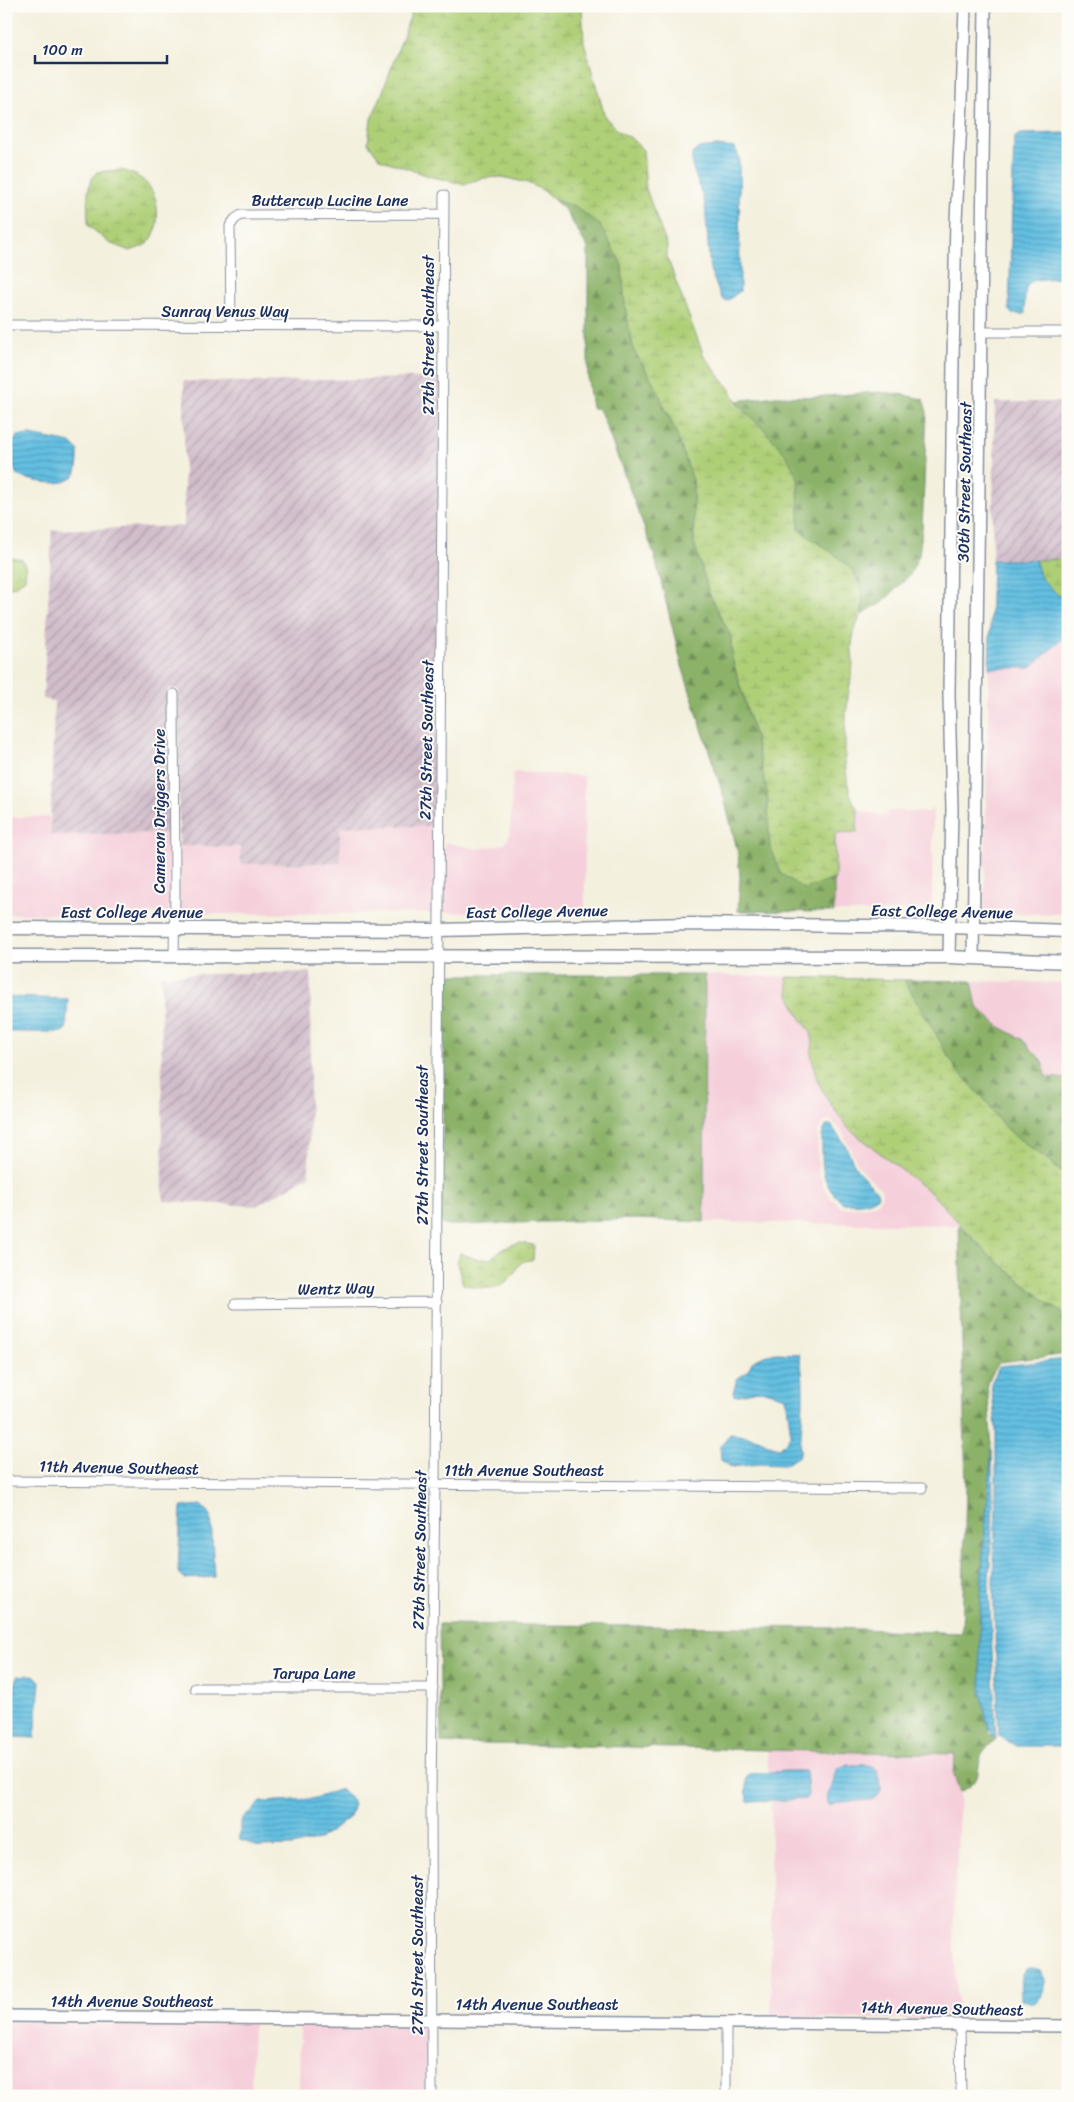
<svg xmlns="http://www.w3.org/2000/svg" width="1074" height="2102" viewBox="0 0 1074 2102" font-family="Sriracha,sans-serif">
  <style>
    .built { fill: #f5cfda; fill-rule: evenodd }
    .industrial { fill: url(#industrial-furrows) }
    .forest { fill: url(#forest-firs); stroke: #537063 }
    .wetland { fill: url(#wetland-marsh); stroke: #657f6a }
    .water { fill: url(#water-rules); stroke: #3f77a0 }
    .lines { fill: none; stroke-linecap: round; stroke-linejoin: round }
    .minor-casing { stroke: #88909e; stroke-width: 11 }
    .tertiary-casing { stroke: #88909e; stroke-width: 14 }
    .secondary-casing { stroke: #88909e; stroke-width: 15 }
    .minor { stroke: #fff; stroke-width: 9 }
    .tertiary { stroke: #fff; stroke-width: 11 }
    .secondary { stroke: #fff; stroke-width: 12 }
    .labels { text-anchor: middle; stroke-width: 4; stroke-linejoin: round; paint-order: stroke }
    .street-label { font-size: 16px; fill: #1b2f5e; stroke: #fdfcf7 }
  </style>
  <defs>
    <pattern id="industrial-furrows" width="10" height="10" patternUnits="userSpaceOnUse" patternTransform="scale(1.25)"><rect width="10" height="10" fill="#d1bdcb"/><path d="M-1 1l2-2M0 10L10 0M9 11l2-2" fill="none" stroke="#a99aa8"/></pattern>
    <pattern id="forest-firs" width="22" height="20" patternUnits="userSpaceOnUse" patternTransform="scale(1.25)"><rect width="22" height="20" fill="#8bb268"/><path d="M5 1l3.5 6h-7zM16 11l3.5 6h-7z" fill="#719159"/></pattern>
    <pattern id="wetland-marsh" width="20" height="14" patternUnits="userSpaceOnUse" patternTransform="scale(1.25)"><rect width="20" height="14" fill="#afcf77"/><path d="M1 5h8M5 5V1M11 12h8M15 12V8" fill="none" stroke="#96b269"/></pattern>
    <pattern id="water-rules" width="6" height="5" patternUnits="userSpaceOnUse" patternTransform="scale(1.25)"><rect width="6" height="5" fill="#63bfe1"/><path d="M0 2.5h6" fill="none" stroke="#519cba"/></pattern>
  </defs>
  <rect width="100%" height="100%" fill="#fdfcf7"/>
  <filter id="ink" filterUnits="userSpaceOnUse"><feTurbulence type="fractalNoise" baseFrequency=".02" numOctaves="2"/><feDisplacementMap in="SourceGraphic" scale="10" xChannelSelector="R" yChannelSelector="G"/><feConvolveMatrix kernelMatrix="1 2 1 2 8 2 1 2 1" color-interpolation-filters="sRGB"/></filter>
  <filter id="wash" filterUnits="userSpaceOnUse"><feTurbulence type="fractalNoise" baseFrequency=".0096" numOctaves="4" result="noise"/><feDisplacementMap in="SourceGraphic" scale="20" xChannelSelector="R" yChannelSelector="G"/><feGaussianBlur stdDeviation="1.12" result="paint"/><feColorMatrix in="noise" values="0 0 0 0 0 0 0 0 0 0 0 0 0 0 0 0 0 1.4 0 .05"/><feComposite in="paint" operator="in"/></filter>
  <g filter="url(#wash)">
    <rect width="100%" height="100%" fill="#f4f0de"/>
    <path class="built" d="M1068 633V914L984 913 989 668H1031Z
      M513 772 584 776 585 908 443 913 444 842 478 849 505 844 510 834Z
      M930 808 933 811 932 908 879 912H834L835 833 857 832 858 809 861 811 885 816 888 811 930 812Z
      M6 817H50V835L170 833V914H6Z
      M435 826 434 913 179 914V846L241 847V864L340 863V827Z
      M705 975 787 977V986L801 1019 811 1032 813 1043 811 1054 829 1102 848 1128 931 1193 959 1225 704 1222ZM831 1120 841 1130 859 1167 881 1189 882 1196 877 1203 870 1206 842 1208 831 1198 823 1185 818 1171V1132L821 1125 826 1121Z
      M972 981 1068 983V1079L1046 1077 1043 1062 1022 1039 1000 1027 977 1007Z
      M767 1750 955 1754 954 1775 960 1792 953 1936 959 2019 771 2018V1802L805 1799 786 1771 768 1772ZM848 1765 874 1766 873 1800 840 1802 827 1795 833 1783 835 1772Z
      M6 2021 253 2023 251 2096H6Z
      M300 2024 428 2025 427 2096H299Z"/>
    <path class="industrial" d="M441 377 435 826 340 827V863L241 864 240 847 179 846 178 689H169L170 833 50 835 54 701 43 699 52 530 184 526V381L249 382Z
      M995 402H1068V559L992 560Z
      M311 972 309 1176 256 1206 163 1201 161 975Z"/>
    <path class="forest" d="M554 200 575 206 600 225 622 265 625 306 634 351 653 381 675 430 693 480 694 542 709 593 731 637 732 658 755 737 767 791 770 848 828 880 834 879V912L738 911 740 877 738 853 724 798 682 666 654 554 601 413 596 408H592L588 381V248L565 210Z
      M878 392 899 394 923 399 927 412 922 530 919 555 910 575 880 605 874 606 862 615 863 608 810 538 799 530 798 478 737 401 776 396 814 397Z
      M443 975H705L704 1222 637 1219 457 1225H444L441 1223 444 1068Z
      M904 980 972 981 977 1007 1000 1027 1022 1039 1043 1062 1046 1077 1068 1079V1179L1048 1160 1016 1137 1001 1123 984 1099 956 1069Z
      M959 1225C992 1258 1028 1290 1068 1316V1354L999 1362 987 1383 992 1449 985 1535 989 1733 996 1739C991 1744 983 1751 981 1757 975 1777 983 1780 960 1792L954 1775 955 1754 441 1743 439 1624 834 1628 962 1633 966 1489Z"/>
    <path class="wetland" d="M414 6H582L584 42 605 117 618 131 631 138 643 150 646 189 667 246V257L682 298 704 356 731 391 741 409 761 426 786 455 798 478 799 530C814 541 847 560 855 575 872 608 856 615 852 644 851 651 853 657 853 663 853 674 849 686 848 697 845 722 840 790 858 809L857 832 835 833V879L804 889 781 874 770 848 767 791 755 737 732 658 731 637 709 593 694 542 693 480 675 430 653 381 634 351 625 306 622 265 600 225 575 206 554 200 544 191 528 183 502 177 483 178 464 184 432 177 380 159 368 143 371 119 380 99Z
      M121 170C148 176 160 195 157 222 156 229 154 238 148 243 143 247 135 249 130 251L109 243 88 225C88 206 84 186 97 172Z
      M6 557 22 559 26 568 25 579 15 586 6 588Z
      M1068 559V594L1058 595 1041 578 1035 560Z
      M787 977 904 980 956 1069 984 1099 1001 1123 1016 1137 1048 1160 1068 1179V1316L1048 1303 988 1254 931 1193 848 1128 829 1102 817 1080 811 1054 813 1043 811 1032 801 1019 789 995Z
      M520 1243 534 1245 533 1260C516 1260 520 1268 510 1278 497 1292 479 1289 463 1284L457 1263 460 1253 476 1259H490C500 1250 507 1245 520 1243Z"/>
    <path class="water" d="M1064 133 1068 134V272L1063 278C1028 280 1023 276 1025 314H1012L1009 310 1014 138 1020 134Z
      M717 146 735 148 739 158 740 291 727 301 722 299 710 270 705 204 692 165V154L699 148Z
      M31 435 71 443 78 450C78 458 79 470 73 477 64 488 28 481 17 475L14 469 12 442 18 436Z
      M992 560H1035L1041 578 1058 595 1068 594V633L1031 668H989Z
      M6 997 68 999 66 1029 62 1032H6Z
      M827 1125H831L845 1145 857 1170 877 1191 878 1196C869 1205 855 1203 843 1203 823 1186 822 1173 822 1147 822 1139 821 1131 827 1125Z
      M777 1353 799 1354C807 1387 801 1422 800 1455L785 1465 759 1464 731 1467 721 1460 720 1446 730 1434C739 1435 748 1436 758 1439 766 1442 771 1447 780 1448L791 1435 786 1397 762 1390 735 1396 733 1393 737 1379 748 1371 752 1362 764 1356Z
      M1068 1359V1746H1016L999 1736 993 1583 996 1505V1428L991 1383 1000 1366Z
      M992 1449 993 1505 989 1583 996 1739C964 1707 988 1499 992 1449Z
      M201 1505 211 1515 214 1577 185 1579 178 1572 181 1507Z
      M34 1675 40 1681 35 1738 12 1737 13 1699 17 1676Z
      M848 1765C874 1765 880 1762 881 1791L873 1800 840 1802 830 1806C823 1796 831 1792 833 1783 834 1778 834 1774 836 1770 839 1767 844 1766 848 1765Z
      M786 1771H806L808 1795 805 1799 750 1802 747 1800 746 1778 749 1774Z
      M342 1789 354 1804 350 1817 320 1839 292 1846 259 1847 240 1840V1822L261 1802 311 1799Z
      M1032 1968 1041 1970C1046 1981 1046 1999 1033 2003L1021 1999C1021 1986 1017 1971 1032 1968Z
      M602 2093H638L675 2096H600Z"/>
  </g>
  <g filter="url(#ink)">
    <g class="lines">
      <defs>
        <path id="minor" d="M6 325 443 326
          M231 326 230 226 235 219 241 215 444 214
          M982 332H1068
          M174 957 175 893 174 694
          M235 1304 437 1302
          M6 1481 922 1488
          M195 1688H433
          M960 2025 961 2096
          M432 2096 431 1791 435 1485 444 195
          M726 2096V2022"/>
        <path id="tertiary" d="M949 957 952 809 949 695 953 360 956 220 962 101 965 6
          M973 958 985 6
          M6 2016 1068 2026"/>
        <path id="secondary" d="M6 928 438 930 690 924 949 927 1068 931
          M6 956 949 957 1068 962"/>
      </defs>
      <use href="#minor" class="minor-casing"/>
      <use href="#tertiary" class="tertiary-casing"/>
      <use href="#secondary" class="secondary-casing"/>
      <use href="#minor" class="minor"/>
      <use href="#tertiary" class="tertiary"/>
      <use href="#secondary" class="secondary"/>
    </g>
  </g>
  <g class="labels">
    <g class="street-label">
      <text x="330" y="206">Buttercup Lucine Lane</text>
      <text x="225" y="317">Sunray Venus Way</text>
      <text transform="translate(428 335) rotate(-90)" y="6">27th Street Southeast</text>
      <text transform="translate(964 482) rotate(-89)" y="6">30th Street Southeast</text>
      <text transform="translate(426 740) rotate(-89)" y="6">27th Street Southeast</text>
      <text transform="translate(159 811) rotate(-90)" y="6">Cameron Driggers Drive</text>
      <text transform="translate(537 911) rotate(-1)" y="6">East College Avenue</text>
      <text transform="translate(942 911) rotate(1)" y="6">East College Avenue</text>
      <text x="132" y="918">East College Avenue</text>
      <text transform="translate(422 1145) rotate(-90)" y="6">27th Street Southeast</text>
      <text transform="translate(336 1288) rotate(-1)" y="6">Wentz Way</text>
      <text transform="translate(119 1467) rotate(1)" y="6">11th Avenue Southeast</text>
      <text x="524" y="1476">11th Avenue Southeast</text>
      <text transform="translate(419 1550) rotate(-89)" y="6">27th Street Southeast</text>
      <text x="314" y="1679">Tarupa Lane</text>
      <text transform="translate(417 1955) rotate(-90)" y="6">27th Street Southeast</text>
      <text x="132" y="2007">14th Avenue Southeast</text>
      <text x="537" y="2010">14th Avenue Southeast</text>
      <text transform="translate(942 2008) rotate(1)" y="6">14th Avenue Southeast</text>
    </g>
  </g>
  <rect width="1074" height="2102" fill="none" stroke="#fdfcf7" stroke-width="25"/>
  <path d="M35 55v8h132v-8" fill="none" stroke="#1b2f5e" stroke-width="2.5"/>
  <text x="42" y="55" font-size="15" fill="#1b2f5e" stroke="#fdfcf7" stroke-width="4" paint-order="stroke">100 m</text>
</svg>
